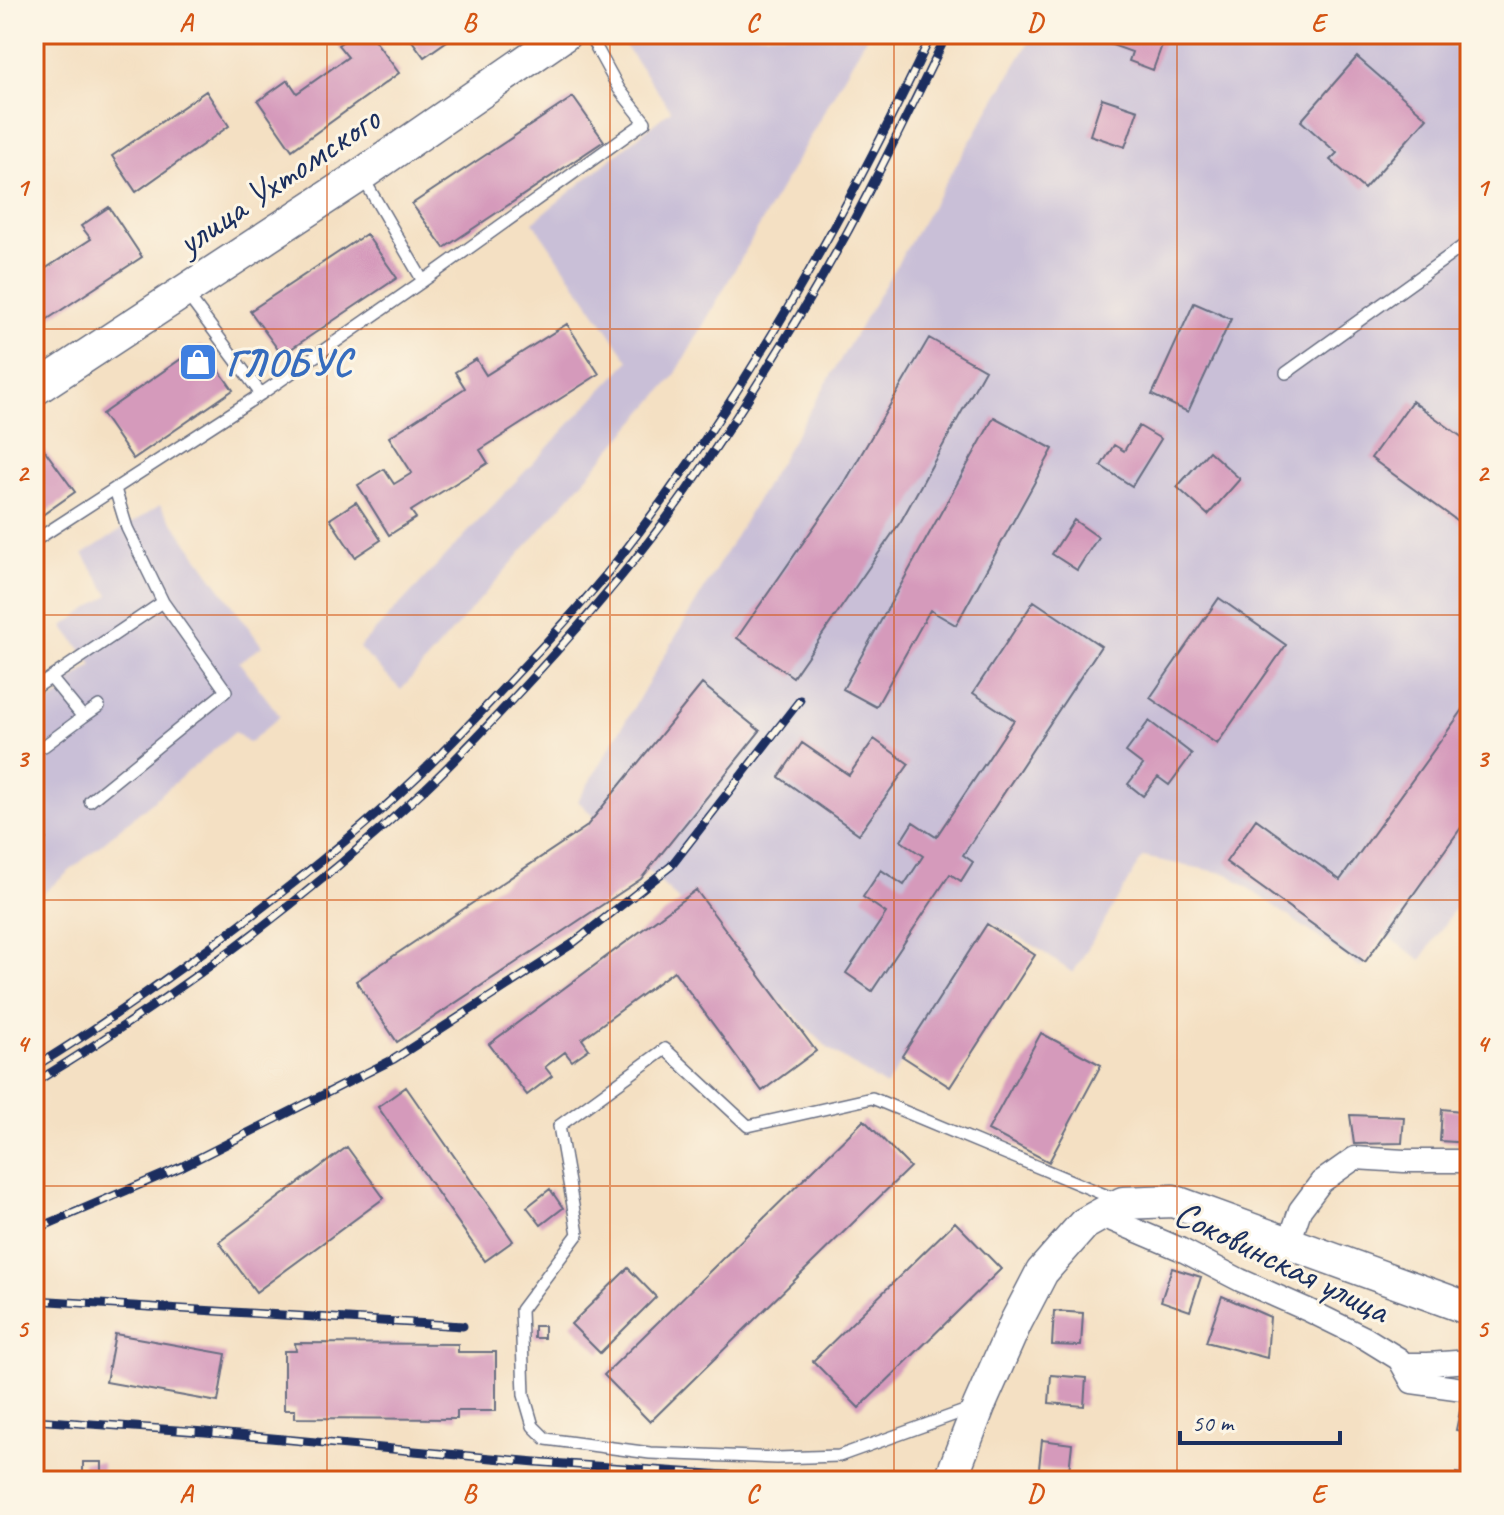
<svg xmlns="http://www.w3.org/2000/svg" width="1504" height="1515" viewBox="0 0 1504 1515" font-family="Caveat,sans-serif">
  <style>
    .industrial { fill: #c9bfd7 }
    .building { fill: #d59abb }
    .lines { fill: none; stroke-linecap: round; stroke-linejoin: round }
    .lane-casing { stroke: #676d81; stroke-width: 14 }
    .street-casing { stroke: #676d81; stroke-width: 25 }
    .secondary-casing { stroke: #676d81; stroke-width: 35 }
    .lane { stroke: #fff; stroke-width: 11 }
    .street { stroke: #fff; stroke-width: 22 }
    .secondary { stroke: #fff; stroke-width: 32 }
    .rail-casing { stroke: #1b2f5e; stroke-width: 9 }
    .rail { stroke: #fcf5e5; stroke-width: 6; stroke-dasharray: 18; stroke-linecap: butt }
    .grid { fill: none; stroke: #d45514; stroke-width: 2; stroke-opacity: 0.55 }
    .labels { text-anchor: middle; stroke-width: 6; stroke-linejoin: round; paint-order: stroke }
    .street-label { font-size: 38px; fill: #1b2f5e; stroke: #fcf5e5 }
    .shop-label { font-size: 38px; font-weight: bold; fill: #366cbe; stroke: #fcf5e5; text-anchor: start }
    .neatline { fill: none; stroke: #d45514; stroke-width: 3 }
    .grid-label { font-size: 26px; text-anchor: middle; font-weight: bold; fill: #d45514 }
  </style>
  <rect width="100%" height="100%" fill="#fcf5e5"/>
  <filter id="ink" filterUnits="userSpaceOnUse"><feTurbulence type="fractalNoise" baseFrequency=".0125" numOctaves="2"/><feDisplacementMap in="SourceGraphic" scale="16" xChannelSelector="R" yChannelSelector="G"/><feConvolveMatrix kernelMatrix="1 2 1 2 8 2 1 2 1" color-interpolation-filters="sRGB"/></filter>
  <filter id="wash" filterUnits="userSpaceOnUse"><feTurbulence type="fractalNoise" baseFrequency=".006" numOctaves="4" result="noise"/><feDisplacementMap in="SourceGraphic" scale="32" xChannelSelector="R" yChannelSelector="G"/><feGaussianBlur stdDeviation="1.8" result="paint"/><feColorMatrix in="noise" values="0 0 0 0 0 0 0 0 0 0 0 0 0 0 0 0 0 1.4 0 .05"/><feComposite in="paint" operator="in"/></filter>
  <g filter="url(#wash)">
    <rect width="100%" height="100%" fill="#f4e0c3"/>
    <path class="industrial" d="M629 34H868L674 377 401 690 359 648 629 361 533 222 671 110 621 40Z
      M1034 34H1252L1295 42 1347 34H1425L1470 55V885L1421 960 1384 934 1361 967 1228 874 1143 857 1073 973 1033 945 992 923 886 1086 829 1049 578 801Z
      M160 505 262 646 239 662 280 716 249 743 235 732 34 901V712L68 691 64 685 93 665 63 626 109 595 83 554Z"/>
    <g id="blocks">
      <path class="building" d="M353 34H370L399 73 292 150 258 101 288 80 297 93 348 57 338 45Z
        M407 34H457L424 57Z
        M1106 34H1166L1153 70 1129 61 1132 52 1104 42Z
        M1357 57 1427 118 1364 189 1330 160 1337 153 1301 121Z
        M206 91 229 126 136 192 112 156Z
        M573 97 604 141 444 248 412 204Z
        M1102 98 1138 110 1125 147 1090 135Z
        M109 207 142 257 34 328V276L91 239 81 226Z
        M366 234 397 278 282 355 250 311Z
        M1194 303 1231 319 1188 412 1152 395Z
        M567 324 599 374 480 450 488 463 411 511 416 518 389 535 358 485 384 469 394 484 412 473 389 437 465 388 455 372 476 359 486 375Z
        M929 338 985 370 901 521 793 677 737 638 845 482Z
        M201 345 233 390 133 459 102 414Z
        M1412 401 1470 443V530L1371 458Z
        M994 417 1053 449 956 625 930 610 876 707 843 689Z
        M1139 426 1161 439 1132 486 1101 466 1114 445 1124 451Z
        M43 448 75 492 34 521V455Z
        M1209 451 1240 479 1208 515 1177 487Z
        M356 502 381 540 355 557 330 519Z
        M1074 520 1098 537 1077 570 1052 554Z
        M1219 598 1286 645 1217 744 1150 698Z
        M1034 601 1101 646 963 855 973 862 961 881 950 874 872 991 846 973 886 913 863 897 881 870 904 885 923 856 901 841 913 822 936 837 1014 720 973 693Z
        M702 684 760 731 641 879 397 1042 356 981 586 827Z
        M1470 700V815L1365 962 1226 862 1256 819 1340 880Z
        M1149 721 1192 754 1169 785 1158 777 1143 796 1128 784 1143 765 1126 752Z
        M874 739 909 764 859 834 779 777 802 743 849 775Z
        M696 890 816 1051 762 1091 674 971 582 1039 589 1049 572 1061 565 1052 545 1067 552 1076 527 1095 489 1044Z
        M987 924 1035 955 950 1087 902 1056Z
        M1041 1033 1101 1065 1049 1162 988 1130Z
        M406 1087 513 1241 485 1261 378 1107Z
        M1442 1109 1470 1112V1143L1440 1141Z
        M1350 1115 1404 1117 1402 1143 1354 1144Z
        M864 1120 910 1167 650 1422 604 1375Z
        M347 1147 384 1198 256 1292 219 1242Z
        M550 1189 563 1208 541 1225 527 1207Z
        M955 1222 1001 1269 859 1408 813 1361Z
        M628 1268 656 1297 600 1353 571 1324Z
        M1172 1268 1201 1277 1190 1311 1161 1301Z
        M1222 1296 1270 1317 1267 1358 1206 1342Z
        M1054 1311 1083 1313 1081 1346 1052 1345Z
        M534 1326H544V1338H534Z
        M115 1334 226 1354 218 1402 106 1382Z
        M295 1343 458 1344V1352H496V1411H457V1419L295 1418V1410H284V1351H296Z
        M1051 1375 1086 1378 1084 1406 1049 1403Z
        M1461 1406 1470 1407V1433L1456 1430Z
        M1042 1440 1072 1444 1069 1471 1039 1468Z
        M83 1462H102V1474L83 1473Z
        M1456 1473 1470 1475V1481H1456Z"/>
    </g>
  </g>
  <g filter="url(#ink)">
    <use href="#blocks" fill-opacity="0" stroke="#676d81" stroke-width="2"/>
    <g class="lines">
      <defs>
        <path id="lane" d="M363 178 423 281
          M185 292 261 394
          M1286 373 1470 241
          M34 541 261 394 423 281 645 122 619 89 589 34
          M34 689 163 602
          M83 717 99 706
          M44 746 83 717 51 678
          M90 801 226 691 163 602 127 528 115 489
          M34 828 40 837 34 853
          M970 1409 839 1456 777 1458 650 1453 546 1439 533 1426 524 1395 521 1310 578 1234 559 1126 665 1049 748 1126 872 1098 1117 1200"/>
        <path id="street" d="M1100 1215 1180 1249 1240 1280 1308 1310 1365 1338 1399 1359 1412 1382 1470 1390
          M1289 1243 1300 1210 1321 1182 1355 1158 1404 1161H1470
          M1402 1364H1428L1470 1361"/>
        <path id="secondary" d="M34 390 361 175 565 34
          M950 1481 979 1406 1016 1322 1042 1272 1084 1224 1100 1215 1123 1203 1173 1201 1470 1309"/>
      </defs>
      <use href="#lane" class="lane-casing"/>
      <use href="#street" class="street-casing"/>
      <use href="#secondary" class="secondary-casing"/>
      <use href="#lane" class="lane"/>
      <use href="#street" class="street"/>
      <use href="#secondary" class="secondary"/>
      <defs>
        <path id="rail" d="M34 1067C94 1031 151 990 207 949 280 895 352 839 418 776 450 746 480 713 510 681 545 644 581 606 613 566 741 403 843 221 932 34
          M34 1083C173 998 306 900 425 789 463 753 499 714 534 676 588 617 641 556 687 490 745 406 799 320 848 231 883 166 915 100 947 34
          M34 1230 181 1167 394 1059 572 944 671 866 800 700
          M34 1300 463 1326
          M34 1420 205 1432 536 1462 812 1481"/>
      </defs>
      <use href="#rail" class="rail-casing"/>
      <use href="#rail" class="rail"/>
    </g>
  </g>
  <path class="grid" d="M327 34V1481M610 34V1481M894 34V1481M1177 34V1481M34 329H1470M34 615H1470M34 900H1470M34 1186H1470"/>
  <defs>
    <symbol id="shop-square" viewBox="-11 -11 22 22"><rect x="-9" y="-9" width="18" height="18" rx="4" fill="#3f7fe0" stroke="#fcf5e5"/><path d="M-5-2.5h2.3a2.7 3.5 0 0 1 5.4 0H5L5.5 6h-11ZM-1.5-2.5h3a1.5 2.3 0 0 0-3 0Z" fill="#fff"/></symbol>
  </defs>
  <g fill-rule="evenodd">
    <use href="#shop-square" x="176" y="340" width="44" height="44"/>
  </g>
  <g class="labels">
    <g class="street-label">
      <text transform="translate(278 180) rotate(-34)" y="13">улица Ухтомского</text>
      <text transform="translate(1282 1261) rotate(26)" y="13">Соковинская улица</text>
    </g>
    <g class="shop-label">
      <text x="226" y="375">ГЛОБУС</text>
    </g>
  </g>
  <rect width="1504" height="1515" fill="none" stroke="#fcf5e5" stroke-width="88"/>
  <path d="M1180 1431v12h160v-12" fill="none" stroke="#1b2f5e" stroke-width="4"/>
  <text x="1192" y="1431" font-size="24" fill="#1b2f5e" stroke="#fcf5e5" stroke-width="6" paint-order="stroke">50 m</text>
  <rect x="44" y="44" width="1416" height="1427" class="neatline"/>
  <g class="grid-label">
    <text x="186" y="31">A</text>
    <text x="469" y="31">B</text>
    <text x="752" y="31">C</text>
    <text x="1035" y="31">D</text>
    <text x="1318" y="31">E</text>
    <text x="22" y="196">1</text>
    <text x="1482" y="196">1</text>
    <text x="22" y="481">2</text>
    <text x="1482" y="481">2</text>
    <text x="22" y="767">3</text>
    <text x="1482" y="767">3</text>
    <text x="22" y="1052">4</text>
    <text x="1482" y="1052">4</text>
    <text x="22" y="1337">5</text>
    <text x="1482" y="1337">5</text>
    <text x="186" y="1502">A</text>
    <text x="469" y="1502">B</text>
    <text x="752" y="1502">C</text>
    <text x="1035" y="1502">D</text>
    <text x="1318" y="1502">E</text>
  </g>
</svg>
